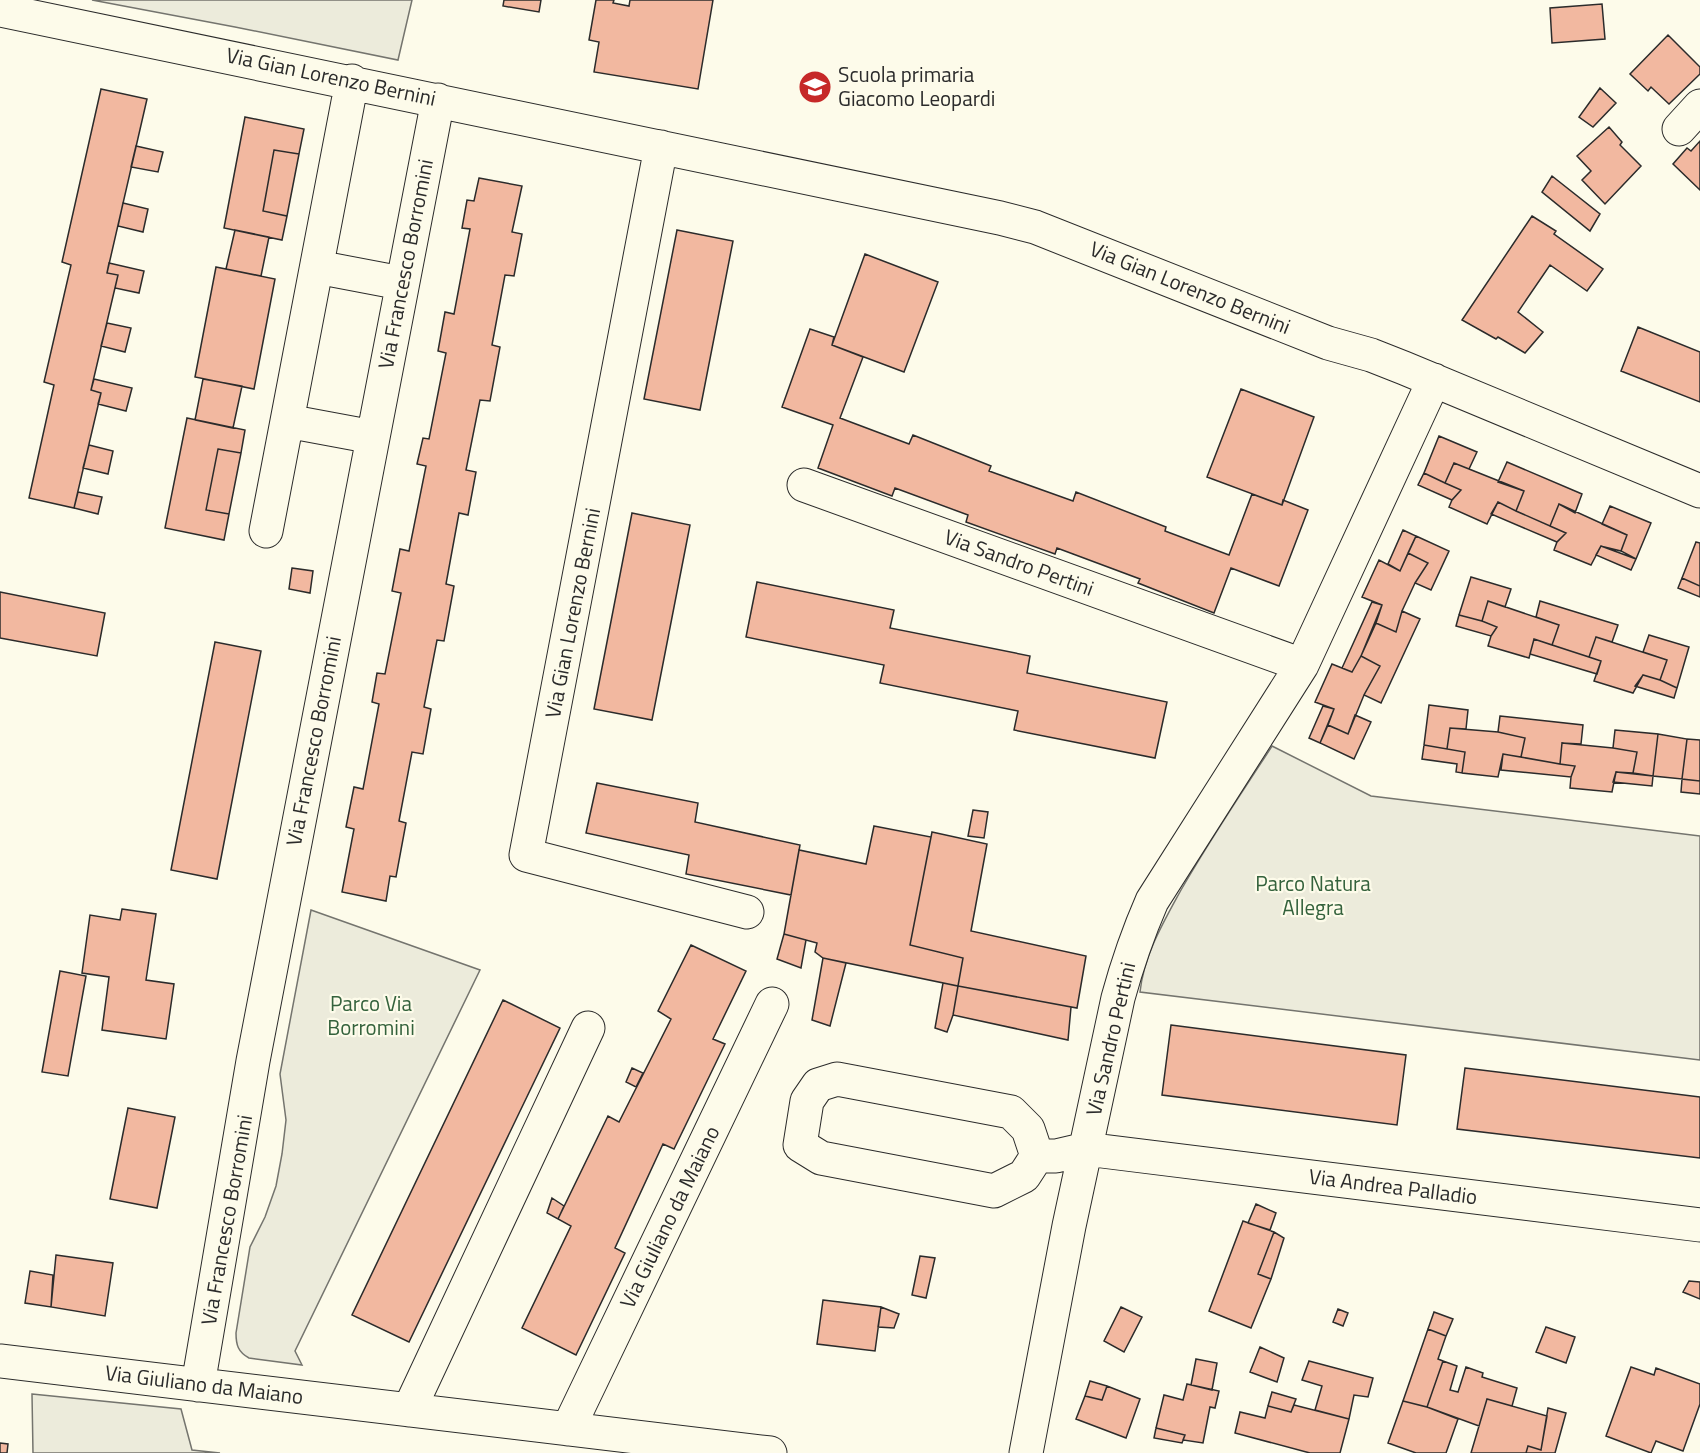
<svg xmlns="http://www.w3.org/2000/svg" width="1700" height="1453" viewBox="0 0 1700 1453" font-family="'Titillium Web',sans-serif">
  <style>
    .green { fill: #ecebdb; stroke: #74746e; stroke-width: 1.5 }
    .building { fill: #f2b8a0; stroke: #2b2b2b; stroke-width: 1.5 }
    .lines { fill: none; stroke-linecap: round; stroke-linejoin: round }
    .minor-casing { stroke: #2b2b2b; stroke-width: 35 }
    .minor { stroke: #fdfbea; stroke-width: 33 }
    .labels { text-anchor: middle; stroke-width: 4.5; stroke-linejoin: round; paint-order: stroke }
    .poi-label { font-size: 21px; fill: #2b2b2b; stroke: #fdfbea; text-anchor: start }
    .street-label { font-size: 21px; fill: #2b2b2b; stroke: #fdfbea }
    .park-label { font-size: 21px; fill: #34623c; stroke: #fdfbea }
  </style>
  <rect width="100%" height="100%" fill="#fdfbea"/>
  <path class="green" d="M92 0H412L398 60 235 27Z
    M1272 746 1371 796 1700 836V1060L1140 992C1144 955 1163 923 1181 890 1209 841 1241 794 1272 746Z
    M311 910 480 970 295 1351 302 1365 249 1358C238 1352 236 1345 236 1333L250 1247 265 1217 276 1186 282 1154 286 1120 280 1074Z
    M32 1394 181 1409 192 1450 220 1453H33Z"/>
  <path class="building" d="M504 0H541L539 12 503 6Z
    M596 0H614L613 3 629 6 630 0H713L698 89 594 72 599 42 589 40Z
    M1602 4 1605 39 1552 43 1550 8Z
    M1668 35 1700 67V74L1669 104 1651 87 1648 91 1630 74Z
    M1600 88 1616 103 1593 127 1579 117Z
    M101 89 147 99 107 273 118 275 91 390 101 393 74 508 29 498 54 385 44 382 71 265 62 262Z
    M245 117 304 129 299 154 274 150 263 211 287 216 282 240 224 228Z
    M1609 127 1622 142 1620 145 1641 166 1605 204 1582 180 1591 171 1577 156Z
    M1700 141V190L1673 164 1687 148 1691 151Z
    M136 146 163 152 158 172 131 167Z
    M274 150 299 154 287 216 263 211Z
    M1552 176 1600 214 1590 231 1542 192Z
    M479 178 522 186 512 232 522 234 514 276 505 275 492 345 500 347 490 401 480 400 466 470 476 472 468 515 459 513 446 584 454 586 444 641 437 640 424 707 431 709 423 754 412 752 399 821 406 823 396 877 390 876 386 901 342 892 354 829 346 827 354 787 363 789 379 704 372 702 377 673 385 674 401 593 392 591 400 549 409 551 426 466 417 464 423 438 429 439 446 353 438 351 445 312 454 314 470 229 462 228 467 200 474 201Z
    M123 203 148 209 143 232 118 226Z
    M1532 216 1556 231 1554 234 1603 269 1587 291 1550 265 1518 312 1543 332 1525 353 1498 337 1496 339 1462 320Z
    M235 230 269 237 261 276 226 269Z
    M677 230 733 241 700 410 644 399Z
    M865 254 938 282 904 372 832 345Z
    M109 263 144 271 139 293 115 288 118 275 107 273Z
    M216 267 275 279 254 389 195 377Z
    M107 323 131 328 125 352 101 346Z
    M1638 327 1700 352V402L1621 371Z
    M810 329 834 337 832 345 863 357 840 418 909 444 913 435 991 466 989 471 1073 501 1076 492 1166 527 1165 531 1229 555 1252 494 1282 505 1283 500 1308 510 1279 586 1231 568 1214 613 1138 583 1140 579 1057 548 1055 554 966 522 968 515 895 488 892 496 818 468 833 425 782 407Z
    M94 379 132 388 126 411 98 404 101 393 91 390Z
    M203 379 242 386 233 428 195 420Z
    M1241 389 1314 417 1282 505 1207 477Z
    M187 418 245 430 241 453 218 449 206 510 229 514 224 540 165 528Z
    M1439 436 1477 452 1469 469 1454 463 1445 483 1424 473Z
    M89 445 113 451 108 474 83 468Z
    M218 449 241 453 229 514 206 510Z
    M1507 462 1582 494 1575 513 1559 504 1550 526 1516 511 1524 491 1498 482Z
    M1454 463 1524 491 1516 511 1498 502 1487 524 1449 507 1452 500 1461 490 1445 483Z
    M1424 473 1445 483 1461 490 1452 500 1418 485Z
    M78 492 102 497 98 514 74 508Z
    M1498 502 1516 511 1566 533 1557 542 1491 514Z
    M1559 504 1627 535 1621 551 1601 546 1591 565 1554 550 1557 542 1566 533 1550 526Z
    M1610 506 1651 523 1636 559 1621 551 1627 535 1602 524Z
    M632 513 690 525 652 720 594 709Z
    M1403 530 1416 536 1400 571 1388 564Z
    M1416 536 1449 551 1431 590 1415 583 1428 563 1408 553Z
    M1696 542 1700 543V586L1682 578Z
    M1601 546 1636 559 1631 570 1596 555Z
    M1408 553 1428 563 1415 583 1402 611 1396 632 1376 623 1382 605 1362 597 1379 560 1400 571Z
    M292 568 313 571 310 593 289 589Z
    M1471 577 1511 589 1505 607 1488 601 1482 621 1459 615Z
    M1682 578 1700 586V597L1678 588Z
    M757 582 894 610 890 628 1030 656 1027 673 1167 702 1155 758 1014 730 1018 711 880 683 884 665 746 637Z
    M0 592 105 613 97 656 0 638Z
    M1488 601 1559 625 1552 645 1534 639 1529 658 1488 646 1491 636 1497 627 1482 621Z
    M1540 601 1618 625 1612 642 1596 637 1589 657 1552 645 1559 625 1536 617Z
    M1372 602 1382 605 1361 656 1352 672 1342 668Z
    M1402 611 1420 619 1381 703 1364 695 1380 666 1361 656 1376 623 1396 632Z
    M1459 615 1482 621 1497 627 1491 636 1456 626Z
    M1649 635 1689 647 1677 688 1660 680 1667 660 1643 652Z
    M1596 637 1667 660 1660 680 1643 675 1633 693 1594 681 1601 661 1589 657Z
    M1534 639 1601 661 1597 674 1530 654Z
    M215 642 261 651 217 879 171 870Z
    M1361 656 1380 666 1364 695 1348 734 1328 725 1334 709 1315 702 1332 664 1352 672Z
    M1643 675 1660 680 1677 688 1674 698 1635 686Z
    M1429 705 1468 710 1466 729 1450 728 1447 749 1424 745Z
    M1323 706 1334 709 1320 743 1309 738Z
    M1355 715 1371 722 1354 759 1320 743 1328 725 1348 734Z
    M1500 716 1583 725 1581 744 1562 743 1560 764 1521 757 1525 738 1498 732Z
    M1450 728 1498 732 1525 738 1521 757 1503 754 1498 777 1462 773 1465 752 1447 749Z
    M1615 730 1658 734 1653 776 1633 773 1637 752 1613 748Z
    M1658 734 1687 739 1682 779 1653 776Z
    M1687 739 1700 740V781L1682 779Z
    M1562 743 1613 748 1637 752 1633 773 1616 772 1612 792 1570 788 1571 777 1575 766 1560 764Z
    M1424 745 1465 752 1462 773 1456 772 1457 764 1422 759Z
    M1503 754 1560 764 1575 766 1571 777 1501 770Z
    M1616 772 1653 776 1652 786 1613 782Z
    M1682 779 1700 781V794L1681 792Z
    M597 783 698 803 695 822 800 845 791 895 686 874 689 855 586 833Z
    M973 810 988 812 984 838 968 836Z
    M874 826 931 837 910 945 963 958 958 986 823 958 815 952 817 943 784 934 799 850 866 864Z
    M932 832 987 844 971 931 1086 956 1077 1008 958 986 963 958 910 945Z
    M122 909 156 914 146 980 174 984 166 1039 102 1030 109 977 82 973 90 915 120 920Z
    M784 934 806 940 801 968 777 959Z
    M691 945 746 971 713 1039 725 1044 674 1149 663 1144 615 1248 625 1253 576 1355 522 1328 571 1226 558 1219 608 1116 619 1122 671 1019 658 1011Z
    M823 958 846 963 830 1026 812 1020Z
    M60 971 86 976 68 1076 42 1072Z
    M943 983 958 986 953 1015 947 1032 935 1028Z
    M958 986 1071 1007 1068 1040 953 1015Z
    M503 1000 560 1028 409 1342 352 1315Z
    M1171 1025 1406 1055 1397 1125 1162 1095Z
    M632 1068 643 1073 636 1087 626 1082Z
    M1465 1068 1700 1097V1158L1457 1129Z
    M128 1108 175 1117 157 1208 110 1199Z
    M552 1198 564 1206 558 1219 547 1213Z
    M1256 1204 1276 1213 1270 1230 1248 1223Z
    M1243 1221 1274 1232 1258 1274 1271 1279 1251 1328 1209 1311Z
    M1274 1232 1284 1238 1271 1279 1258 1274Z
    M56 1255 113 1263 105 1316 51 1307Z
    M920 1256 935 1258 926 1298 912 1295Z
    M30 1271 53 1275 51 1307 25 1303Z
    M1689 1281 1700 1282V1299L1683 1292Z
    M823 1300 881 1307 875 1351 817 1344Z
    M881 1307 899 1314 894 1328 878 1327Z
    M1121 1307 1142 1317 1124 1352 1104 1341Z
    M1338 1309 1348 1313 1343 1326 1333 1322Z
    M1434 1312 1453 1319 1446 1336 1428 1329Z
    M1546 1327 1575 1337 1566 1363 1536 1352Z
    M1428 1329 1446 1336 1438 1359 1443 1361 1427 1407 1403 1401Z
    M1260 1347 1284 1358 1277 1382 1250 1372Z
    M1196 1359 1217 1363 1212 1390 1191 1385Z
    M1309 1361 1373 1378 1368 1397 1354 1395 1349 1419 1315 1410 1322 1386 1302 1380Z
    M1443 1361 1457 1366 1450 1390 1458 1392 1466 1367 1483 1373 1482 1377 1517 1388 1512 1406 1487 1399 1479 1426 1427 1407Z
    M1631 1367 1654 1375 1656 1368 1700 1384V1404L1683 1451 1656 1441 1651 1453 1606 1436Z
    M1090 1381 1107 1386 1102 1400 1085 1396Z
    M1187 1384 1219 1391 1215 1408 1210 1407 1203 1443 1183 1440 1185 1435 1156 1428 1164 1395 1183 1400Z
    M1107 1386 1140 1399 1126 1438 1076 1419 1085 1396 1102 1400Z
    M1272 1392 1296 1399 1291 1412 1268 1406Z
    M1487 1399 1547 1416 1541 1450 1528 1446 1526 1453H1471Z
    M1403 1401 1427 1407 1458 1419 1446 1453H1416L1388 1443Z
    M1294 1405 1349 1419 1340 1453H1310L1235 1433 1240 1412 1265 1418 1268 1406 1291 1412Z
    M1548 1408 1566 1413 1555 1453H1526L1528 1446 1541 1450Z
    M1156 1428 1185 1435 1182 1443 1154 1438Z
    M0 1443 8 1444 7 1453H0Z"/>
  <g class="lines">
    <defs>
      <path id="minor" d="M0 10 1000 218 1035 227 1328 343 1371 355 1404 368 1700 491
        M1679 129 1700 106
        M661 147 526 855 747 912
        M317 267 401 283
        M287 421 373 437
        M804 485 1302 665
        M266 531 352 81
        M1037 1156 1024 1176 994 1191 821 1158 800 1145 807 1101 818 1085 837 1079 1011 1112 1028 1129 1037 1156H1056L1086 1149 1700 1225
        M0 1361 770 1453
        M198 1385 253 1061 438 100
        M409 1410 588 1028
        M568 1429 772 1004
        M1026 1453 1069 1226 1118 998C1127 965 1138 933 1152 901L1302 665 1434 380"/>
    </defs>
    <use href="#minor" class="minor-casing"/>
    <use href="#minor" class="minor"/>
  </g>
  <defs>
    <symbol id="school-disc" viewBox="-11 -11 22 22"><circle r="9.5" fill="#c62828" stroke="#fdfbea"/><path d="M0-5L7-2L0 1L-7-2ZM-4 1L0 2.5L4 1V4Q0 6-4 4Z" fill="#fff"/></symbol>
  </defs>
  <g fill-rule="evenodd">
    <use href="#school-disc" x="796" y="68" width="38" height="38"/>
  </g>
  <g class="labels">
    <g class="poi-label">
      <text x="838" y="82">Scuola primaria<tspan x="838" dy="24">Giacomo Leopardi</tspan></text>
    </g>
    <g class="street-label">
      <text transform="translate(331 77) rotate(12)" y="7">Via Gian Lorenzo Bernini</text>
      <text transform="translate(406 264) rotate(-79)" y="7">Via Francesco Borromini</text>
      <text transform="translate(1190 288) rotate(22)" y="7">Via Gian Lorenzo Bernini</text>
      <text transform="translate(1019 563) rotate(20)" y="7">Via Sandro Pertini</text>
      <text transform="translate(573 613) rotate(-79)" y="7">Via Gian Lorenzo Bernini</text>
      <text transform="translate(314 741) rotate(-79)" y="7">Via Francesco Borromini</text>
      <text transform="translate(1111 1039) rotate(-77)" y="7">Via Sandro Pertini</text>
      <text transform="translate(1393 1187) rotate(7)" y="7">Via Andrea Palladio</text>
      <text transform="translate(670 1217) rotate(-64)" y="7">Via Giuliano da Maiano</text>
      <text transform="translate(227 1220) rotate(-80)" y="7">Via Francesco Borromini</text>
      <text transform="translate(204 1385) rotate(7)" y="7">Via Giuliano da Maiano</text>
    </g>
    <g class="park-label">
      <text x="1313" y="891">Parco Natura<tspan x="1313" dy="24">Allegra</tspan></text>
      <text x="371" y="1011">Parco Via<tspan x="371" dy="24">Borromini</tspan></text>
    </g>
  </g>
</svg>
